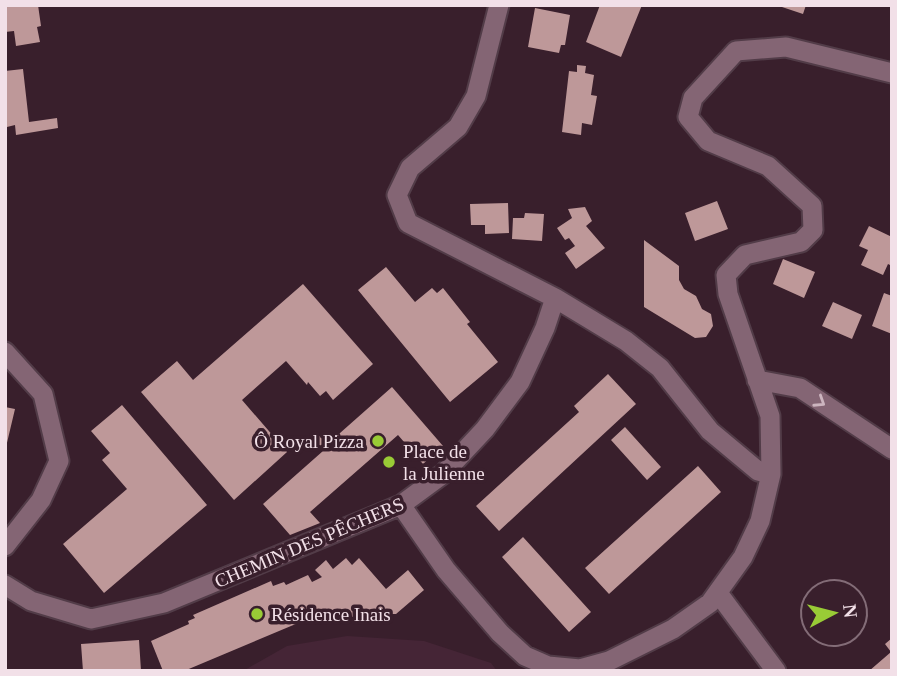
<svg xmlns="http://www.w3.org/2000/svg" width="897" height="676" viewBox="0 0 897 676" font-family="Georgia,serif">
  <style>
    .built { fill: #452536 }
    .building { fill: #be9899 }
    .lines { fill: none; stroke-linecap: round; stroke-linejoin: round }
    .minor-casing { stroke: #523c48; stroke-width: 23 }
    .minor { stroke: #846574; stroke-width: 19 }
    .oneway { stroke: #ccb5bf }
    .poi-dot { fill: #99cb36; stroke: #391f2c; stroke-width: 2.5 }
    .labels { text-anchor: middle; stroke-width: 7; stroke-linejoin: round; paint-order: stroke }
    .poi-label { font-size: 19px; fill: #f2e0e8; stroke: #391f2c; text-anchor: start }
    .street-label { font-size: 19px; fill: #f2e0e8; stroke: #391f2c }
  </style>
  <rect width="100%" height="100%" fill="#391f2c"/>
  <path class="built" d="M347 636 424 641 491 663 497 671H243L287 646Z"/>
  <path class="building" d="M5 5H38L41 26 37 27 40 42 16 46 14 31 5 32Z
    M600 5H642L621 57 586 42Z
    M776 5H806L803 14Z
    M535 8 570 15 565 45H561L559 53 528 47Z
    M577 65 586 66 585 73 594 75 591 95 597 96 592 125 582 123 581 135 562 132 569 71 577 72Z
    M23 69 29 122 57 118 58 128 16 135 15 125 7 127 5 71Z
    M717 201 728 229 695 241 685 213Z
    M508 203 509 233 485 234V225H471L470 204Z
    M585 207 592 221 586 226 605 248 576 269 565 253 575 246 569 238 565 240 557 228 572 218 568 209Z
    M525 213 544 214 542 241 512 239 513 218H524Z
    M869 226 892 237V266L888 264 883 275 861 265 868 250 859 246Z
    M644 240 679 266V280L684 289 696 296 702 309 711 314 713 326 706 337 695 338 644 307Z
    M783 259 815 272 804 298 773 284Z
    M386 267 415 302 432 288 437 293 443 288 470 322 467 324 498 362 450 402 358 290Z
    M303 284 373 364 333 400 326 391 320 396 308 382 307 385 286 361 242 400 287 452 234 500 141 392 177 361 193 380Z
    M884 293 892 296V334L872 326Z
    M833 302 862 315 852 339 822 326Z
    M608 374 636 404 499 531 476 506 579 412 574 406Z
    M392 387 443 446 423 464 398 435 310 512 320 523 290 535 263 504 323 451 314 441 323 433 331 441Z
    M122 405 207 505 104 593 63 544 127 489 102 460 110 453 91 431Z
    M5 407 15 409 6 447H5Z
    M625 427 661 467 647 480 611 440Z
    M698 466 721 492 609 594 585 568Z
    M523 537 591 612 569 632 502 557Z
    M346 558 352 565 359 558 386 589 408 570 424 590 396 614H382L376 620 368 612 362 618 322 613 184 671H163L151 641 189 624 188 621 195 618 193 615 271 581 273 586 284 582 286 585 308 575 312 582 322 577 315 570 326 560 333 569Z
    M892 638V671H869L891 652 885 644Z
    M139 640 141 671H83L81 644Z"/>
  <g class="lines">
    <defs>
      <path id="minor" d="M499 5 476 96 458 127 410 168 397 195 408 223 555 298 626 341 660 368 710 431 758 471 771 474
        M5 352 43 394 59 461 41 500 5 546
        M757 380 800 388 892 449
        M401 505 446 570 500 633 525 656 548 666 580 669 609 661 673 629 710 603 743 557 760 521 771 474 770 416 728 294 726 275 745 255 801 242 813 230 812 206 768 166 708 141 688 117 693 98 736 51 786 47 892 73
        M5 585 31 601 91 619 164 603 401 505 443 474 485 429 520 382 545 328 555 298
        M718 593 776 671"/>
    </defs>
    <use href="#minor" class="minor-casing"/>
    <use href="#minor" class="minor"/>
  </g>
  <defs><path id="oneway-chevron" d="M-2-3.5L2.5 0L-2 3.5" fill="none" stroke-width="1.6" stroke-linecap="round" stroke-linejoin="round" transform="scale(1.75)"/></defs>
  <use class="oneway" href="#oneway-chevron" transform="translate(820 402) rotate(33)"/>
  <g class="poi-dot">
    <circle cx="378" cy="441" r="7"/>
    <circle cx="389" cy="462" r="7"/>
    <circle cx="257" cy="614" r="7"/>
  </g>
  <g class="labels">
    <g class="poi-label">
      <text x="364" y="448" text-anchor="end">Ô Royal Pizza</text>
      <text x="403" y="458">Place de<tspan x="403" dy="22">la Julienne</tspan></text>
      <text x="271" y="621">Résidence Inais</text>
    </g>
    <g class="street-label">
      <text transform="translate(309 542) rotate(-23)" y="7">CHEMIN DES PÊCHERS</text>
    </g>
  </g>
  <rect width="897" height="676" fill="none" stroke="#f2e0e8" stroke-width="14"/>
  <g transform="translate(834 613) rotate(83)"><circle r="33" fill="#391f2c" stroke="#836c77" stroke-width="2"/>
  <path d="M0-5L12 26L0 18L-12 26Z" fill="#99cb36"/>
  <text y="-10" font-size="19" font-weight="bold" text-anchor="middle" fill="#f2e0e8">N</text>
  </g>
</svg>
